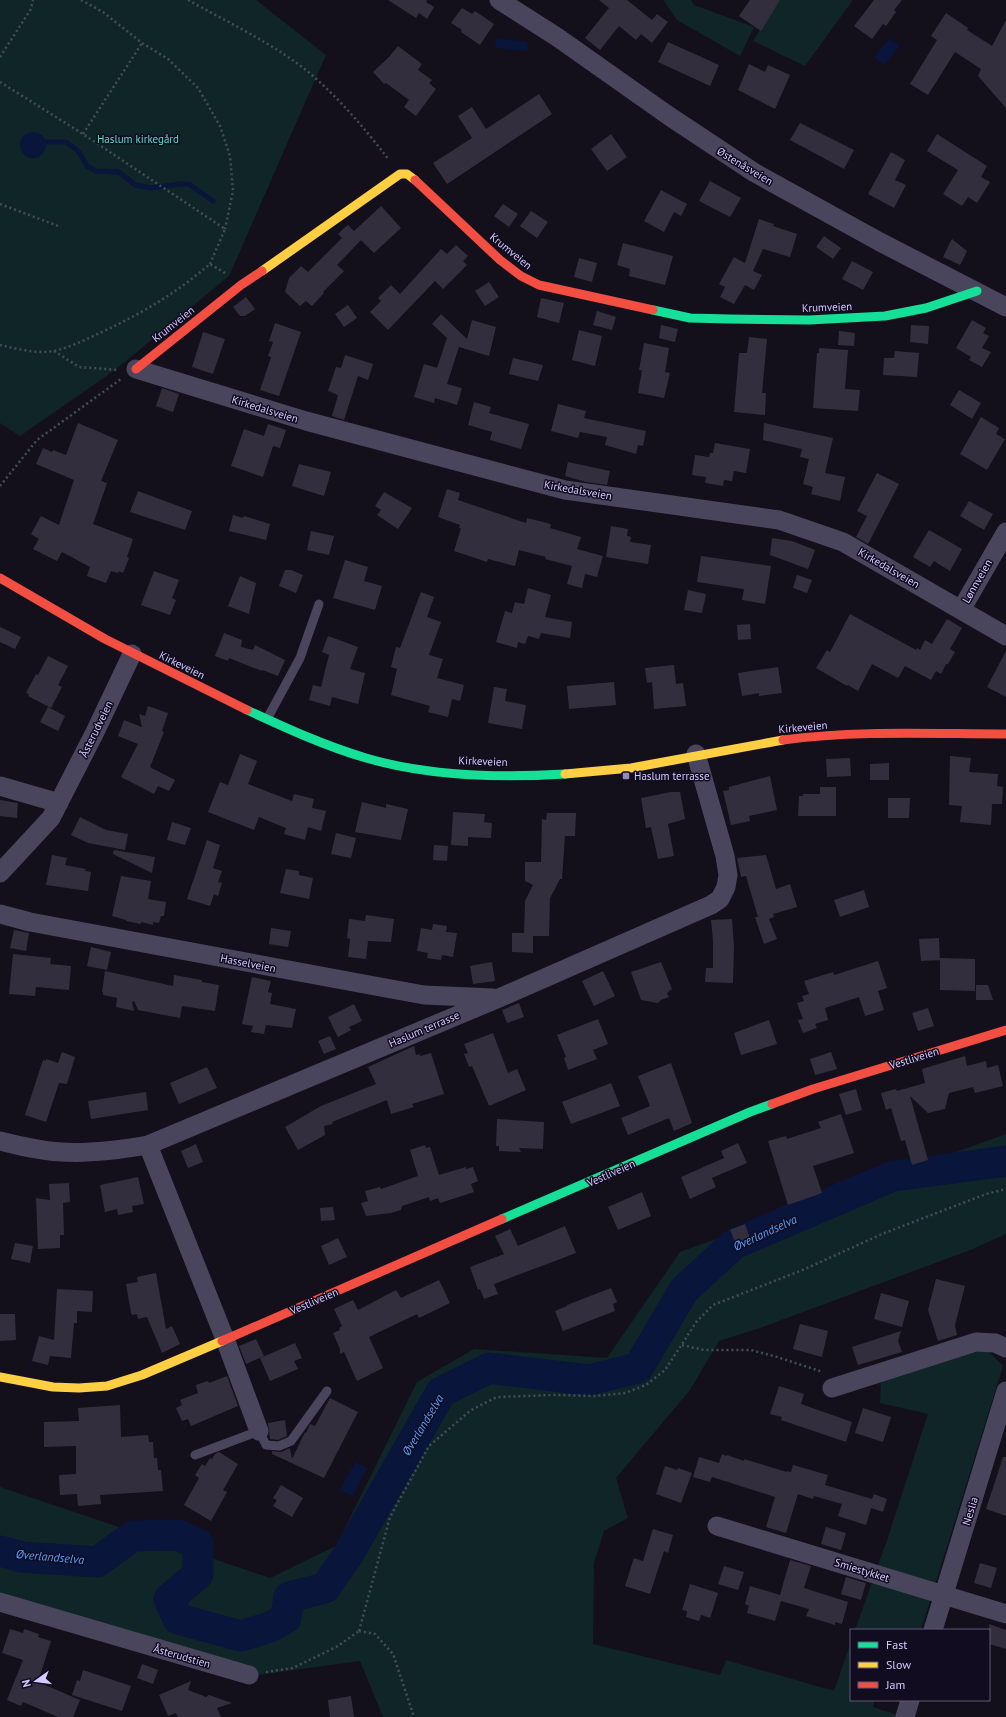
<svg xmlns="http://www.w3.org/2000/svg" width="1006" height="1717" viewBox="0 0 1006 1717" font-family="'PT Sans',sans-serif">
  <style>
    .green { fill: #102528 }
    .water { fill: #09153a }
    .lines { fill: none; stroke-linecap: round; stroke-linejoin: round }
    .stream { stroke: #09153a; stroke-width: 5 }
    .river { stroke: #09153a; stroke-width: 31 }
    .building { fill: #322e3e }
    .path { stroke: #434e5d; stroke-width: 2.5; stroke-dasharray: 2 3; stroke-linecap: butt }
    .lane { stroke: #49455d; stroke-width: 9 }
    .street { stroke: #49455d; stroke-width: 19 }
    .fast { stroke: #16e098; stroke-width: 9 }
    .slow { stroke: #ffcf43; stroke-width: 9 }
    .jam { stroke: #f24e42; stroke-width: 9 }
    .poi-dot { fill: #928ab0; stroke: #110c20; stroke-width: 1.5 }
    .labels { text-anchor: middle; stroke-width: 3; stroke-linejoin: round; paint-order: stroke }
    .park-label { font-size: 11px; fill: #54e1cc; stroke: #110c20 }
    .street-label { font-size: 11px; fill: #d6cbff; stroke: #110c20 }
    .poi-label { font-size: 11px; fill: #d6cbff; stroke: #110c20; text-anchor: start }
    .water-label { font-size: 12px; font-style: italic; fill: #59a1ff; stroke: #110c20 }
  </style>
  <rect width="100%" height="100%" fill="#13101c"/>
  <path class="green" d="M0 0H256L326 55 229 276 115 370 20 436 0 423Z
    M663 0H691L694 5 754 27 740 56 677 20Z
    M779 0H853L805 66 753 41Z
    M1006 1134V1234L973 1249 760 1328 719 1341 690 1390 616 1478 628 1518 604 1531 594 1563 593 1644 720 1675 726 1660 834 1691 851 1642V1700H874L873 1707 903 1717H383L360 1661 251 1676 0 1604V1487L270 1578 336 1546 417 1382 474 1349 607 1358 680 1252Z
    M986 1349 1003 1366 921 1630H855L887 1540 928 1414 880 1403 881 1381Z"/>
  <path class="water" d="M496 38 528 42 527 51 495 48Z
    M890 38 900 46 884 65 874 57Z
    M20 145a13 13 0 1 1 26 0a13 13 0 1 1-26 0Z
    M355 1462 367 1468 353 1496 340 1490Z"/>
  <g class="lines">
    <path class="stream" d="M46 142H66L79 152 87 166 96 171 119 172 135 185 151 188 180 184H189L213 201"/>
    <path class="river" d="M0 1551 22 1557 97 1562 133 1536 178 1535 198 1544V1574L169 1599 178 1619 241 1636 270 1627 286 1618 289 1597 325 1588 348 1555 441 1392 489 1368 589 1380 638 1368 684 1290 734 1244 893 1176 1006 1161"/>
  </g>
  <path class="building" d="M388 0H427L426 2 434 7 427 19 419 13 416 18Z
    M599 0H627L652 20 657 14 668 22 652 43 641 34 636 40 619 26 600 50 585 38 609 8Z
    M750 0H780L761 31 739 16Z
    M874 0H902L894 10 896 12 886 26 883 24 872 39 854 26Z
    M462 8 472 14 475 11 494 24 480 45 461 32 462 30 451 23Z
    M946 13 968 28 967 30 992 46 1006 20V108L978 76 981 69 955 52 928 95 910 84 937 40 931 36Z
    M668 42 719 65 710 86 658 62Z
    M398 46 422 64 418 70 432 80 429 83 436 89 416 116 404 107 409 100 386 83 384 84 373 72 389 57Z
    M749 64 765 72 768 65 790 75 775 109 738 90Z
    M539 94 552 114 447 184 433 163 472 138 458 116 472 107 486 129Z
    M800 123 854 150 844 169 790 140Z
    M611 134 627 157 607 171 591 149Z
    M937 134 987 166 981 177 990 182 977 203 968 197 962 206 943 194 958 170 927 151Z
    M891 152 905 160 895 180 906 185 894 208 868 194Z
    M710 181 741 198 730 217 699 201Z
    M661 190 687 204 681 216 674 212 664 232 644 221Z
    M503 204 518 214 509 227 494 216Z
    M381 206 401 228 374 253 361 240 337 265 344 271 323 292 324 293 312 306 306 301 300 306 285 292 289 278 301 266 308 272 342 238 338 234 343 229 348 225 354 231Z
    M531 211 548 222 537 238 520 226Z
    M759 219 774 224 773 226 797 234 790 257 763 249 753 271 762 275 754 290 745 285 734 304 720 297 725 287 719 284 734 257 745 263Z
    M824 236 841 248 833 259 816 247Z
    M952 239 967 251 960 265 943 257Z
    M623 243 673 256 665 285 629 276 630 269 617 265Z
    M456 245 468 256 463 261 467 265 443 289 435 281 388 330 370 312 381 301 378 298 391 285 400 294 441 249 447 254Z
    M579 258 597 263 592 282 574 277Z
    M852 261 873 272 863 290 842 279Z
    M489 282 499 297 485 306 475 291Z
    M246 297 255 309 245 316H240L233 307Z
    M541 298 564 303 559 323 537 317Z
    M348 305 357 318 344 327 335 314Z
    M597 311 616 317 612 330 593 325Z
    M441 314 467 339 472 320 496 327 489 356 459 347 447 384 462 388 457 405 435 398 434 403 414 397 424 364 437 368 447 338 432 324Z
    M972 320 986 328 983 333 989 336 982 348 991 352 982 367 969 360 971 357 956 348Z
    M275 323 301 332 279 396 260 390 271 357 268 356 273 342 269 341Z
    M661 325 678 329 675 342 659 338Z
    M911 325 929 326 928 344 910 342Z
    M579 330 602 336 595 366 572 360Z
    M839 331 855 333 854 346 838 345Z
    M203 332 225 339 213 374 192 367Z
    M749 337 767 339 762 393H766L765 415 734 412 739 353H747Z
    M644 343 669 348 665 372 670 373 664 398 638 393 642 370H639Z
    M819 348 848 350 845 389 860 390 858 411 813 408 817 353H819Z
    M895 351 919 353 917 377 883 375 884 358H894Z
    M345 355 373 364 368 380 358 376 344 420 332 416 338 395 328 391 336 367 341 368Z
    M513 358 543 365 538 381 509 374Z
    M162 388 179 394 173 412 156 406Z
    M959 390 981 403 972 419 950 405Z
    M474 402 491 407 489 413 529 424 521 449 490 440 492 432 468 425Z
    M558 404 586 411 584 418 646 431 643 446 638 445 636 454 605 445 607 437 580 432 578 438 551 431Z
    M981 417 999 428 996 434 1005 439 987 470 960 454Z
    M78 423 118 440 101 481 107 483 93 524 133 539 127 557 129 558 123 573 119 571 118 573 111 571 106 583 87 576 90 567 62 552 57 561 33 549 39 539 31 534 41 516 59 525 74 480 36 464 43 448 52 452 53 450 66 455Z
    M764 423 833 438 825 473 845 477 840 501 811 494 813 487 803 484 809 459 800 457 802 449 763 440Z
    M268 424 286 430 280 448 273 446 263 477 231 466 244 429 264 436Z
    M715 443 750 449 746 473 734 471 732 481 724 480 723 486 705 483 706 477 692 475 695 455 709 457 710 453H713Z
    M568 462 610 471 607 485 586 482 565 476Z
    M299 464 331 472 324 496 292 486Z
    M877 473 899 484 868 544 856 537 867 516 857 511Z
    M447 489 460 493 458 500 526 523 527 518 551 524 550 528 581 537 577 549 603 556 597 577 585 574 582 588 567 584 572 566 545 559 546 557 519 550 515 566 488 559 487 562 454 551 461 528H459L460 525 438 517Z
    M138 491 192 511 185 530 130 512Z
    M384 492 412 508 398 529 377 515 381 510 375 506Z
    M969 501 993 514 984 530 960 516Z
    M233 515 243 518 244 516 270 524 266 540 229 531Z
    M611 526 628 529 627 536 631 537 630 542 651 545 648 564 606 557Z
    M929 530 962 549 950 571 934 561 930 567 913 557Z
    M311 531 334 536 329 555 307 550Z
    M772 538 792 541 815 550 808 569 770 555Z
    M701 556 771 566 765 604 742 600 744 589 697 582Z
    M345 560 368 567 364 581 382 586 375 610 333 598Z
    M285 570H291L303 575 296 593 279 586Z
    M154 571 179 580 172 598 176 600 170 615 141 605Z
    M797 575 812 580 807 593 793 588Z
    M240 576 256 583 249 614 228 606Z
    M528 588 551 595 545 617 572 622 570 638 541 633 539 639 528 636 525 644 518 642 517 648 496 642 505 611 512 613 515 602 524 604Z
    M688 590 706 594 702 613 684 610Z
    M421 592 434 597 427 617 441 622 429 655 443 659 437 678 464 685 460 701 452 699 448 717 428 712 430 706 391 695 397 669 391 667 396 647 400 648Z
    M850 614 916 650 917 648 920 650 925 640 932 644 947 619 962 628 950 649 955 652 948 664H946L941 674 936 671 931 680 905 666 898 678 872 664 858 691 848 685 847 686 816 668 827 650 830 652Z
    M750 624 751 639 738 640 737 625Z
    M0 627 21 637 15 649 0 642Z
    M224 633 242 640 241 647 253 650 255 645 285 660 278 676 262 670V671L229 658 228 661 215 656Z
    M328 636 358 647 350 669 365 673 358 704 332 697 330 706 309 700 313 685 321 687 329 655 322 652Z
    M1006 651V697L987 687Z
    M48 656 68 666 58 685 62 687 51 708 28 696 29 694 26 693 36 674 38 675Z
    M674 665 676 684 683 683 686 706 654 709 652 682 647 683 645 668Z
    M778 667 782 693 759 696V693L742 696 738 673Z
    M614 682 616 705 569 709 567 686Z
    M494 687 507 689 505 701 526 705 522 729 488 723Z
    M148 706 168 713 162 731 164 732 150 767 175 780 169 791 158 786 154 794 121 777 138 744 118 736 124 720 142 727 139 714 145 716Z
    M48 707 65 716 58 731 40 722Z
    M240 754 257 761 248 784 292 801 294 794 314 799 312 808 326 811 321 831 308 827 305 840 284 834 286 828 259 817 254 830 208 812 220 782 228 785Z
    M950 756 971 758 969 772 998 774 997 786 1003 787 1002 804H992L991 825 960 822 962 806 949 805Z
    M850 758 851 776 827 777 826 759Z
    M889 763V780H870V764Z
    M770 776 777 810 749 816 750 821 731 825 723 791 729 790V787Z
    M820 787H836V816H798L799 796H803V794H820Z
    M671 792H680L685 819 668 824 674 856 658 859 651 827 646 828 641 798Z
    M888 798H910L909 818H888Z
    M0 800 18 803 17 818 0 816Z
    M362 802 386 808V804L408 809 401 840 355 832Z
    M453 812 485 814 484 822 492 823 491 838 468 837V846L451 845Z
    M547 813H576L575 836H565L562 879H560L550 898 549 936H533V953L512 952V933H524L525 901 533 885 525 881V862H541L542 819 546 820Z
    M80 817 106 830 128 834 125 850 88 843 71 835Z
    M172 822 191 828 185 845 167 840Z
    M336 833 356 838 351 858 331 854Z
    M207 840 220 845 213 868 222 871 218 882 222 883 218 896 214 894 210 906 187 899Z
    M434 845 448 846 447 861 433 860Z
    M114 850 155 857 152 873 113 854Z
    M52 855 67 858 65 865 86 869 85 871 91 872 88 891 46 885Z
    M766 855 776 889 790 884 797 907 773 914 774 917 769 919 777 939 764 944 755 917H758L746 876 741 877 737 858Z
    M286 869 299 871V875L313 878 309 899 280 893Z
    M121 876 151 881 148 899 166 902 164 916H161L159 923 153 922V925L141 922V924L126 921V920L112 916Z
    M864 890 869 907 840 917 834 900Z
    M366 915 394 919 391 942 368 941 366 959 348 957 350 939 347 938 349 919 365 921Z
    M732 919 734 946 733 983 705 982 706 968H713V940L711 920Z
    M433 924 447 926 446 932 457 933 453 957 442 955 441 960 427 958 428 953 417 951 421 928 432 930Z
    M271 928 291 931 288 947 269 944Z
    M14 930 29 933 26 951 10 948Z
    M939 938 940 960 921 961 919 939Z
    M91 947 111 952 107 970 87 966Z
    M13 954 51 958 50 964 71 966 69 990 36 987 35 996 9 994Z
    M940 958 975 959V991L940 990Z
    M878 961 887 988 878 991 884 1010 865 1016 859 997 825 1008 828 1020 815 1024 817 1028 803 1033 798 1020 803 1019 797 1003 804 1001 802 996 809 994 804 981 833 972 834 975Z
    M492 962 495 981 473 984 470 966Z
    M661 962 672 989 667 993 669 997 661 1000 658 1003 641 1000 631 972Z
    M105 971 173 986 174 975 202 980V982L219 985 215 1011 182 1006 180 1018 138 1010 134 1001 132 1002 134 1011 116 1007 117 998 103 995V992H102Z
    M603 971 615 996 594 1006 582 981Z
    M252 977 271 981 268 992 272 993 270 1004 296 1009 292 1028 266 1025 264 1034 251 1032 253 1026 242 1024Z
    M976 985H988L993 1000H976Z
    M519 1003 524 1017 507 1023 502 1010Z
    M354 1004 362 1021 349 1027 351 1030 338 1037 328 1017Z
    M928 1008 934 1026 918 1031 912 1013Z
    M598 1019 608 1044 593 1050 597 1059 568 1070 564 1058 566 1057 557 1035Z
    M769 1020 777 1044 741 1055 734 1033Z
    M493 1033 508 1073 517 1069 526 1090 489 1106 472 1066 469 1067 464 1054 468 1053 464 1044Z
    M330 1036 336 1049 324 1054 318 1041Z
    M414 1046 416 1055 420 1054V1056L431 1053 444 1094 412 1104 414 1107 391 1114 387 1100 332 1122 333 1124 324 1126 325 1135 298 1150 285 1127 321 1106 376 1084 368 1067Z
    M62 1052 75 1057 67 1084 59 1083 46 1122 25 1115 43 1060 46 1061V1059L58 1063Z
    M831 1052 837 1069 815 1075 810 1059Z
    M965 1056 967 1066 986 1061 987 1068 998 1065 1003 1086 975 1093 973 1087 949 1093 945 1109 928 1113 910 1096 928 1160 912 1165 905 1140 901 1141 891 1108 886 1110 881 1093 896 1089 897 1091 925 1083 922 1069Z
    M671 1063 692 1123 674 1131 669 1118 628 1135 621 1118 650 1106 638 1076Z
    M207 1067 217 1088 179 1104 170 1083Z
    M611 1083 620 1106 571 1124 562 1102Z
    M856 1089 862 1110 846 1115 839 1094Z
    M146 1092 148 1110 91 1119 88 1101Z
    M841 1114 854 1153 813 1166 822 1193 788 1205 768 1141 786 1136 787 1139 821 1128 818 1122Z
    M497 1119 544 1122 543 1149 519 1148 521 1152 499 1151V1146H496Z
    M738 1143 747 1163 712 1178 716 1187 690 1199 681 1177 724 1158 721 1151Z
    M196 1144 203 1162 188 1168 181 1151Z
    M425 1145 426 1148 430 1147 439 1175 466 1167V1169L473 1167 478 1181 471 1184 474 1192 440 1203 438 1198 430 1201 429 1197 402 1206 401 1210 391 1213 366 1216 361 1203 368 1201 365 1191 380 1187 381 1189 418 1176 410 1150Z
    M138 1177 144 1204 132 1206 133 1212 118 1215 117 1209 105 1212 100 1185Z
    M69 1183 70 1202 63 1203 64 1235H60V1248L38 1249 36 1198 50 1200 49 1184Z
    M642 1192 651 1216 618 1230 608 1207Z
    M333 1207 335 1220 321 1221 320 1208Z
    M745 1224 751 1241 737 1246 730 1230Z
    M565 1226 576 1253 494 1284 498 1294 484 1299 480 1289 478 1290 470 1267 504 1254 495 1236 510 1229 518 1246Z
    M338 1238 347 1257 329 1265 321 1246Z
    M15 1243 33 1246 30 1263 11 1259Z
    M156 1273 166 1329 172 1326 180 1344 162 1353 147 1317 138 1319 137 1314 132 1315 131 1313 126 1284 138 1282 137 1277Z
    M936 1279 965 1286 955 1325 957 1335 938 1341 928 1310Z
    M439 1280 450 1303 419 1318 417 1314 369 1337 383 1368 357 1381 344 1352 340 1354V1349L333 1333 340 1330 339 1328 342 1326 334 1309 353 1300 358 1310 396 1290 401 1298Z
    M611 1288 617 1302 613 1304 615 1311 563 1331 555 1311 567 1306V1305Z
    M57 1289 93 1291 92 1312 77 1311V1323H74L71 1358 50 1356 48 1365 32 1361 39 1336 54 1340Z
    M881 1293 909 1301 902 1327 874 1319Z
    M0 1314H15L16 1340 0 1341Z
    M800 1324 828 1331 822 1357 793 1349Z
    M901 1331 898 1341 902 1352 858 1365 852 1347Z
    M256 1339 264 1356 246 1364 239 1346Z
    M295 1343 302 1358 294 1361 298 1369 270 1381 260 1358Z
    M227 1376 238 1406 191 1426 188 1419 182 1421 176 1408 182 1405 180 1400 198 1393 196 1385 208 1381 209 1383Z
    M779 1386 804 1394 801 1404 852 1422 846 1442 781 1420 782 1417 770 1414Z
    M330 1398 358 1412 324 1478 272 1454V1451L281 1452 290 1448 292 1459 305 1432 306 1433 310 1424 315 1426Z
    M120 1405 121 1437 148 1435 149 1442H153L154 1458H157L158 1470H161L163 1491 100 1495 101 1504 78 1506 77 1494 60 1495 59 1475 76 1474V1446L44 1447V1422L79 1421 78 1408Z
    M863 1408 891 1417 883 1442 855 1433Z
    M285 1420 287 1436 278 1440 270 1439 268 1423Z
    M219 1452 238 1464 223 1490 227 1492 211 1521 184 1505 199 1478 195 1475 202 1464 205 1466 210 1458 212 1459 215 1454Z
    M722 1454 726 1456 727 1455 744 1461V1459L787 1472V1471L791 1472 793 1465 828 1475 825 1485 872 1499 874 1494 887 1499 883 1512 871 1508 866 1525 838 1516 842 1504 814 1496 813 1499 798 1494 786 1533 766 1527 775 1497 712 1477 710 1482 693 1477 699 1457 719 1463Z
    M1003 1457H1006V1516L986 1509Z
    M665 1466 677 1470 678 1468 692 1473 681 1503 656 1494Z
    M281 1485 303 1498 292 1517 273 1506 277 1500 273 1498Z
    M826 1527 846 1533 841 1550 821 1544Z
    M653 1529 673 1535 668 1553 664 1551 650 1594 625 1586 634 1558 643 1561Z
    M790 1560 811 1566 804 1588 848 1602 842 1624 835 1622V1625L806 1616 809 1609 781 1601 775 1621 747 1613 749 1606 745 1604 750 1586 780 1595Z
    M980 1563 997 1568 991 1588 974 1583Z
    M724 1566 744 1572 738 1590 718 1584Z
    M846 1577 866 1583 861 1600 841 1594Z
    M690 1584 718 1593 710 1618 701 1615 699 1621 686 1617 687 1611 682 1610Z
    M989 1624 1006 1630V1649L989 1644Z
    M10 1629 23 1633 24 1629 39 1634 38 1637 51 1641 38 1682 80 1700 73 1717H58L23 1702 21 1706 7 1700 23 1660 2 1653Z
    M142 1664 158 1670 153 1684 137 1678Z
    M83 1670 131 1686 122 1711 72 1695 77 1680 80 1681Z
    M191 1681 188 1690 206 1697 209 1695 232 1703 217 1708 221 1717H178L176 1713 168 1716 159 1695Z
    M351 1696 354 1717H330L328 1700Z"/>
  <g class="lines">
    <path class="path" d="M81 0 103 12 142 43 168 59 198 88 220 126 230 156 233 191 225 229
      M188 0C224 20 261 38 294 61 329 86 363 126 389 160
      M0 57 31 9 33 0
      M0 82 83 134 225 229 210 264
      M83 134 142 43
      M0 204 61 227
      M0 345C17 349 36 354 54 351 71 347 87 339 102 332 144 312 175 294 210 264L225 273
      M54 351 79 367 118 370
      M0 486 37 440 121 379
      M682 1345 704 1350H751L777 1357 823 1372
      M359 1631 390 1517 429 1446 471 1410 497 1397 554 1395 595 1396 625 1393 646 1385 665 1370 697 1321 713 1305 805 1269 882 1234 986 1194 1006 1189
      M359 1631 375 1634 393 1654 414 1717
      M266 1672 293 1668 338 1646 359 1631"/>
    <path class="lane" d="M267 719 300 658 319 604
      M195 1455 259 1431 266 1445 279 1446 291 1441 327 1391"/>
    <path class="street" d="M499 0 557 37 669 116 755 173 880 242 1006 307
      M136 369 306 421 565 490 779 520 843 542 1006 636
      M961 610 1006 532
      M0 786 59 803
      M0 873 51 818 95 732 132 654
      M0 914 30 922 375 986 424 995 493 998
      M0 1141C20 1146 40 1151 61 1152 90 1154 119 1150 148 1145L499 998 711 905 720 899 726 887 728 875 725 856 696 754
      M148 1145 225 1339 259 1431
      M832 1388 976 1342 995 1343 1006 1348
      M717 1526 1006 1614
      M0 1602 249 1675
      M933 1630 1006 1391
      M905 1717 910 1700"/>
    <path class="fast" d="M653 310 690 318 729 319 809 320 885 316 926 308 977 291
      M247 710C286 728 325 746 366 758 427 776 502 778 565 774
      M502 1219 750 1112 772 1104"/>
    <path class="slow" d="M262 271 400 174H407L415 180
      M565 774 631 768 783 740
      M0 1377 53 1387 79 1388 107 1386 142 1375 222 1341"/>
    <path class="jam" d="M415 180 500 260 521 276 539 285 653 310
      M136 369 241 285 262 271
      M0 578 105 639 247 710
      M783 740C857 730 932 734 1006 734
      M772 1104 813 1089 1006 1030
      M222 1341 502 1219"/>
  </g>
  <rect class="poi-dot" x="622" y="772" width="8" height="8" rx="2"/>
  <g class="labels">
    <g class="park-label">
      <text x="138" y="143">Haslum kirkegård</text>
    </g>
    <g class="street-label">
      <text transform="translate(745 166) rotate(31)" y="4">Østenåsveien</text>
      <text transform="translate(511 251) rotate(39)" y="4">Krumveien</text>
      <text transform="translate(827 307) rotate(-2)" y="4">Krumveien</text>
      <text transform="translate(173 324) rotate(-38)" y="4">Krumveien</text>
      <text transform="translate(265 409) rotate(17)" y="4">Kirkedalsveien</text>
      <text transform="translate(578 490) rotate(10)" y="4">Kirkedalsveien</text>
      <text transform="translate(889 568) rotate(30)" y="4">Kirkedalsveien</text>
      <text transform="translate(977 581) rotate(-60)" y="4">Lønnveien</text>
      <text transform="translate(182 665) rotate(26)" y="4">Kirkeveien</text>
      <text transform="translate(803 727) rotate(-5)" y="4">Kirkeveien</text>
      <text transform="translate(96 729) rotate(-64)" y="4">Åsterudveien</text>
      <text transform="translate(483 761) rotate(2)" y="4">Kirkeveien</text>
      <text transform="translate(248 963) rotate(11)" y="4">Hasselveien</text>
      <text transform="translate(424 1029) rotate(-23)" y="4">Haslum terrasse</text>
      <text transform="translate(914 1058) rotate(-17)" y="4">Vestliveien</text>
      <text transform="translate(611 1173) rotate(-24)" y="4">Vestliveien</text>
      <text transform="translate(314 1301) rotate(-23)" y="4">Vestliveien</text>
      <text transform="translate(970 1511) rotate(-73)" y="4">Neslia</text>
      <text transform="translate(862 1570) rotate(17)" y="4">Smiestykket</text>
      <text transform="translate(182 1656) rotate(16)" y="4">Åsterudstien</text>
    </g>
    <g class="poi-label">
      <text x="634" y="780">Haslum terrasse</text>
    </g>
    <g class="water-label">
      <text transform="translate(765 1233) rotate(-25)" y="4">Øverlandselva</text>
      <text transform="translate(423 1425) rotate(-59)" y="4">Øverlandselva</text>
      <text transform="translate(50 1557) rotate(5)" y="4">Øverlandselva</text>
    </g>
  </g>
  <rect x="850" y="1629" width="140" height="72" fill="#110c20" stroke="#605879"/>
  <rect x="858" y="1642" width="20" height="6" fill="#16e098" stroke="#605879"/>
  <text x="886" y="1649" font-size="12" fill="#d6cbff">Fast</text>
  <rect x="858" y="1662" width="20" height="6" fill="#ffcf43" stroke="#605879"/>
  <text x="886" y="1669" font-size="12" fill="#d6cbff">Slow</text>
  <rect x="858" y="1682" width="20" height="6" fill="#f24e42" stroke="#605879"/>
  <text x="886" y="1689" font-size="12" fill="#d6cbff">Jam</text>
  <g transform="translate(36 1681) rotate(256)" stroke="#110c20" stroke-width="3" paint-order="stroke">
  <path d="M0-3L7 15L0 10L-7 15Z" fill="#d6cbff"/>
  <text y="-6" font-size="11" font-weight="bold" text-anchor="middle" fill="#d6cbff">N</text>
  </g>
</svg>
